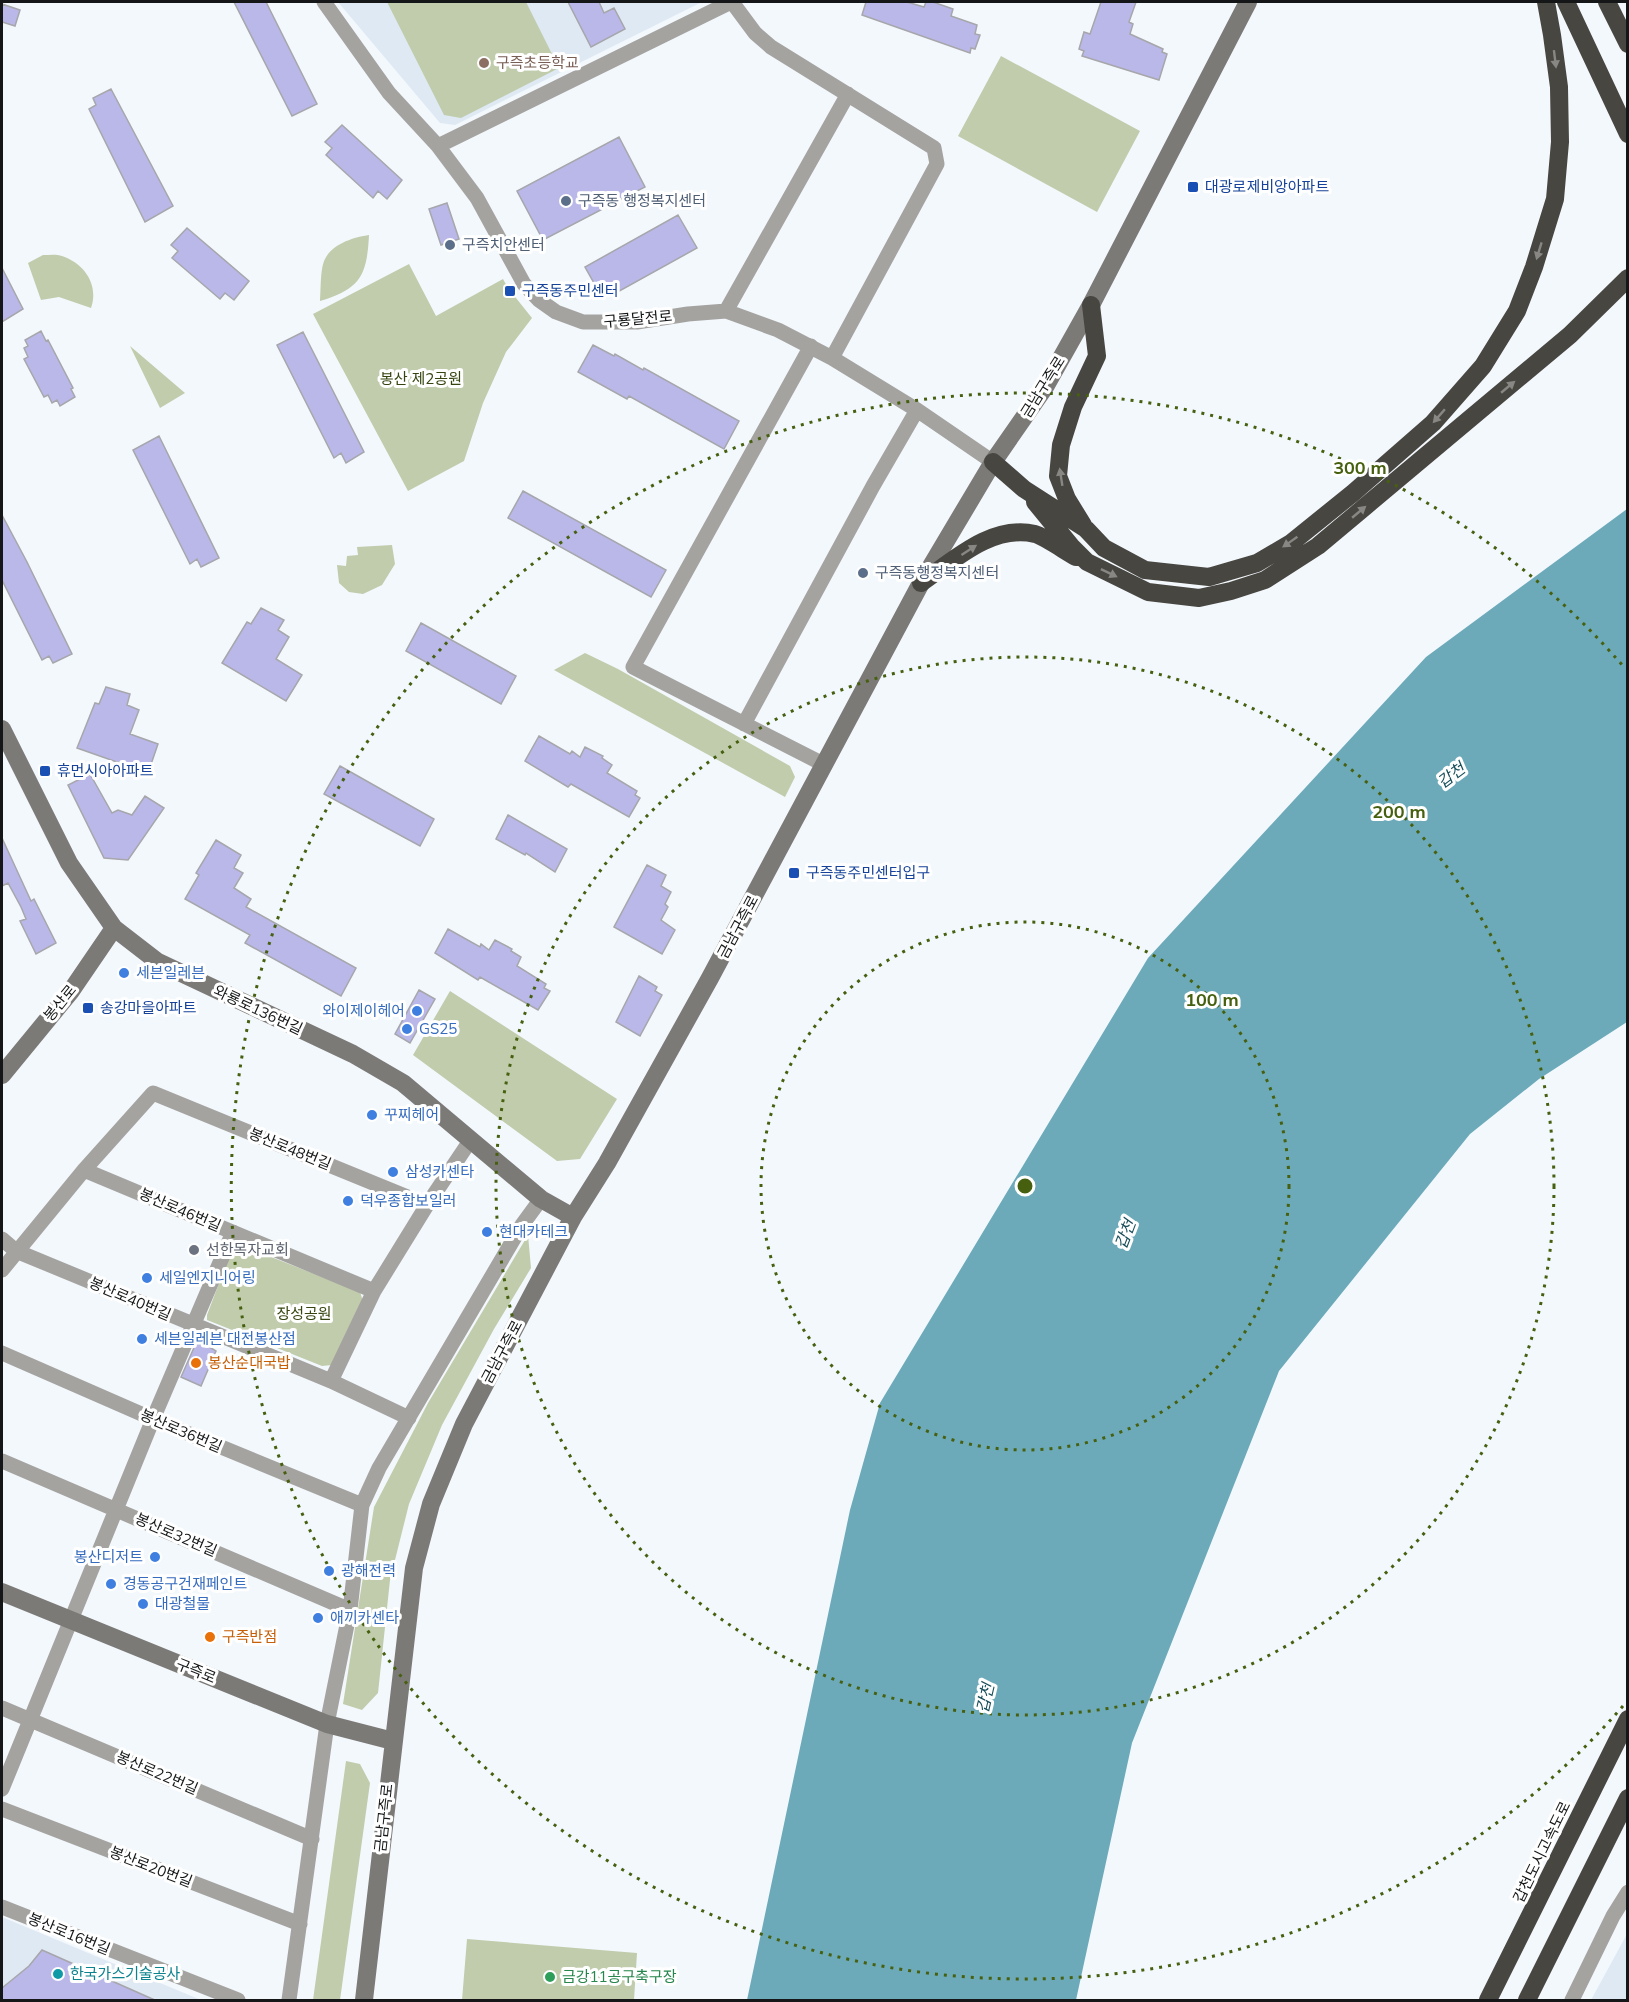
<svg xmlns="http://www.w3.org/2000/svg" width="1629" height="2002" viewBox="0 0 1629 2002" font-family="Mulish,'Noto Sans KR',sans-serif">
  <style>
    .built { fill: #dfe9f3 }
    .green { fill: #c0ccac }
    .water { fill: #6caaba }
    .building { fill: #bab8e8; stroke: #a6a6ab; stroke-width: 1.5 }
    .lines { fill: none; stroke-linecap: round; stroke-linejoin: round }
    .street { stroke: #a4a3a0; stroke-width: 15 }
    .secondary { stroke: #7c7a77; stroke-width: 18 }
    .highway { stroke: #484641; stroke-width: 18 }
    .oneway { fill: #888784 }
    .ring { fill: none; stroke: #46600f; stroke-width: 3; stroke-dasharray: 3 6 }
    .education-dot { fill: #8d6e63; stroke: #fff; stroke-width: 2 }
    .transit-dot { fill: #1a4fb4; stroke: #fff; stroke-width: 2 }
    .service-dot { fill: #5c6f8a; stroke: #fff; stroke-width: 2 }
    .shop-dot { fill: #3f7fe0; stroke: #fff; stroke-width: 2 }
    .worship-dot { fill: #6b7280; stroke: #fff; stroke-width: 2 }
    .food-dot { fill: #e8710a; stroke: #fff; stroke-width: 2 }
    .culture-dot { fill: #0f9aa8; stroke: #fff; stroke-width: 2 }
    .leisure-dot { fill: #2e9e5b; stroke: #fff; stroke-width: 2 }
    .labels { text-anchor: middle; stroke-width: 6; stroke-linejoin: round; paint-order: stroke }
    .education-label { font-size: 15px; fill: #785e54; stroke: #fff; text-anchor: start }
    .transit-label { font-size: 15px; fill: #164399; stroke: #fff; text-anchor: start }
    .service-label { font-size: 15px; fill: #4e5e75; stroke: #fff; text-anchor: start }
    .street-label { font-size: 15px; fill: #141617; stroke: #fff }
    .park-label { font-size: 15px; fill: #364510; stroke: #fff }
    .shop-label { font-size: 15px; fill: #366cbe; stroke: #fff; text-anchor: start }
    .worship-label { font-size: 15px; fill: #5b616d; stroke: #fff; text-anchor: start }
    .food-label { font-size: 15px; fill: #c56008; stroke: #fff; text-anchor: start }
    .culture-label { font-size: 15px; fill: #0d838f; stroke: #fff; text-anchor: start }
    .leisure-label { font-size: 15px; fill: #27864d; stroke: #fff; text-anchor: start }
    .water-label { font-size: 16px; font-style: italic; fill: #174d59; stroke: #fff }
    .centre { fill: #46600f; stroke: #fff; stroke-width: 3 }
    .ring-label { font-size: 18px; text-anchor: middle; font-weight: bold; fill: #46600f; stroke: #fff; stroke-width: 6; stroke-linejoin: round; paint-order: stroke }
  </style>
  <rect width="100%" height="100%" fill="#f3f8fd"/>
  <path class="built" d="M338 2H702L455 125 440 123Z
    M2 1917 201 2000H2Z
    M1627 1934V2000H1591Z"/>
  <path class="green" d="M387 2H526L559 68 461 118 444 115Z
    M1001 56 1140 131 1097 212 958 136Z
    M369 235C367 276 360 289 320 301 321 290 320 268 325 259 332 244 354 237 369 235Z
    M43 255C49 255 57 254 62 256 85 264 99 285 91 308L59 297 41 300 28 263Z
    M409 264 436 316 503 279 508 288 532 318 506 352 483 403 464 461 408 491 313 314Z
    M130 346 185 393 160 408Z
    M392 545 395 564 382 585 363 594 349 592 339 583 337 565 346 566 347 556 358 555 357 547Z
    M585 653 618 669 790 766 795 777 785 797 554 670Z
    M450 991 617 1099 580 1159 557 1161 413 1055Z
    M528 1235 531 1268 494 1329 442 1425 409 1504 390 1580 378 1693 362 1710 343 1704 374 1507 428 1403Z
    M241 1245 360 1292 363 1301 332 1365 322 1366 207 1320V1315L232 1249Z
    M346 1761 360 1764 370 1783 340 2000H313Z
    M467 1939 637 1953 634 2000H462Z"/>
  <path class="water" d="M1627 509V1022L1539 1079 1470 1134 1279 1371 1132 1743 1076 2000H747L850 1510 880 1403 1148 958 1426 657Z"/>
  <path class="building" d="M234 2H266L317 104 292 116Z
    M568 2H599L604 13 614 8 625 29 591 47Z
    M866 2H907L924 7 926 2H933L953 9 951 16 977 25 975 34 980 35 975 49 971 48 970 53 862 15Z
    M1101 2H1136L1129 22 1133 24 1130 34 1163 49 1162 52 1167 54 1159 80 1082 56 1084 51 1079 49 1084 32 1090 34Z
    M2 4 20 10 15 26 2 22Z
    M111 89 173 206 145 222 89 109 96 105 93 98Z
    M342 125 402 180 387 199 378 191 373 198 326 155 332 148 325 142Z
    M619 137 645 187 543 240 517 191Z
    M447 203 459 239 441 245 429 209Z
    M678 215 697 248 614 294 599 292 585 267Z
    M187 228 249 281 234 300 225 293 220 299 172 258 178 251 171 245Z
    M2 268 23 309 2 322Z
    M41 331 46 341 48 340 73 388 71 389 75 397 60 406 57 400 52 403 48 395 44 397 24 359 28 357 24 348 28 346 25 340Z
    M303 332 364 452 346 463 341 453 334 458 277 345Z
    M593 345 614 356 615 354 643 370 644 368 739 421 724 449 629 396 627 399 578 372Z
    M159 436 219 558 201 567 197 559 190 564 133 450Z
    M523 491 666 570 651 597 508 518Z
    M2 515 27 562 72 654 53 663 49 656 42 660 2 580Z
    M261 608 284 620 278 630 289 637 276 659 302 675 286 701 222 663 247 622 251 624Z
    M421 623 516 676 501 704 406 651Z
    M106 687 130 694 127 705 139 710 130 734 158 744 148 773 77 748 95 703 99 704Z
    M539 736 570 754 572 751 580 757 585 747 603 756 602 758 612 765 607 773 637 791 635 795 640 798 629 817 571 784 568 787 525 761Z
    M340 766 434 819 420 846 324 794Z
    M90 774 112 813 118 810 132 815 145 796 164 808 128 860 104 858 68 785Z
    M508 815 567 849 555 872 526 853 525 855 496 839Z
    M2 838 31 901 34 899 56 943 36 954 20 921 26 919 21 907 8 883 2 886Z
    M216 840 241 855 234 868 243 873 234 888 251 899 246 907 356 968 341 996 245 943 250 935 185 899 199 875 196 873Z
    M647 865 666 875 661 886 671 892 665 904 668 907 661 920 675 930 662 954 614 927Z
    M448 929 480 947 481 944 489 950 495 940 512 949 511 951 521 957 517 966 546 984 544 988 550 991 538 1010 480 977 478 980 435 953Z
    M639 976 657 987 655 991 662 995 640 1036 616 1022Z
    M419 990 435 999 410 1043 395 1034Z
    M200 1341 216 1351 201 1386 181 1377 196 1343Z
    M42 1950 157 2001H2V1988L29 1966Z"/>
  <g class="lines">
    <path class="street" d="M324 2 389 93 438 146 477 198 524 284 539 300 556 312 583 322H637L688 314 726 311 778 330 832 358 917 410 993 462
      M732 2 755 33 771 47 934 148 937 164 832 358
      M438 146 731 2
      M726 311 848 94
      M811 346 633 667 825 765
      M744 724 873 486 917 410
      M84 1170 374 1291
      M2 1239 16 1251 331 1381 409 1418
      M2 1270 84 1170 153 1093 427 1205
      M2 1353 153 1419 362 1505
      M331 1381 374 1291 427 1205 470 1141
      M2 1461 350 1610
      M2 1708 312 1839
      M2 1789 153 1419 233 1232
      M2 1809 300 1924
      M2 1907 238 2000
      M289 2000 327 1724 350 1610 362 1505 379 1468 522 1225 541 1199
      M1572 2000 1613 1916 1628 1892"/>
    <path class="secondary" d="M2 729 69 863 114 928 158 962 353 1054 403 1083 541 1199 573 1217
      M2 1075 71 991 114 928
      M2 1592 327 1724 393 1741
      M364 2000 414 1568 431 1504 464 1424 573 1217 607 1163 710 978 921 583 993 462 1045 387 1091 305 1248 2"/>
    <path class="highway" d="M1566 2 1628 134
      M1607 2 1628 44
      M993 462 1024 489 1086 529 1104 548 1145 570 1209 577 1257 563 1291 543 1353 493 1433 423 1483 366 1517 311 1534 267 1555 199 1560 142 1559 87 1552 35 1546 2
      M1035 502 1071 546 1087 562 1148 592 1199 598 1231 591 1265 580 1318 546 1367 505 1570 335 1628 278
      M1083 525 1067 499 1058 476 1061 445 1073 407 1097 356 1091 305
      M921 583C954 560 992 524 1035 534 1045 537 1065 551 1076 557
      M1488 2000 1628 1719
      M1527 2000 1628 1798"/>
  </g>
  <defs><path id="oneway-solid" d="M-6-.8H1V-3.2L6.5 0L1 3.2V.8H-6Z" transform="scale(1.5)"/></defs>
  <g class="oneway">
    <use href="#oneway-solid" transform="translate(1555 59) rotate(83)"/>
    <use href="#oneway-solid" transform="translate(1539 251) rotate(107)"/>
    <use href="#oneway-solid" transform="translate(1508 387) rotate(-40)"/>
    <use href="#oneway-solid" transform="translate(1439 416) rotate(131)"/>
    <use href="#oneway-solid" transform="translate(1061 477) rotate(-99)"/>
    <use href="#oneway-solid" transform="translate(1359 512) rotate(-40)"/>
    <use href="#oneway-solid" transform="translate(1290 542) rotate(145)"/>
    <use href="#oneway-solid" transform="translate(969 550) rotate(-33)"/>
    <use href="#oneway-solid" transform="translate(1109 573) rotate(26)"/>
  </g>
  <g class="ring">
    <circle cx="1025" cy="1186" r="264"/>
    <circle cx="1025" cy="1186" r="529"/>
    <path d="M1623 1706A793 793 0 1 1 1623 666"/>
  </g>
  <circle class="education-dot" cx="484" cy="63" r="6"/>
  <g class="transit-dot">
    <rect x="1187" y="181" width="12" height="12" rx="3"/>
    <rect x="504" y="285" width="12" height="12" rx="3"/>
    <rect x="39" y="765" width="12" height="12" rx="3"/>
    <rect x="788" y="867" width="12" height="12" rx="3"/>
    <rect x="82" y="1002" width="12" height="12" rx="3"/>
  </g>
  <g class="service-dot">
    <circle cx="566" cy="201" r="6"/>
    <circle cx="450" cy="245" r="6"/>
    <circle cx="863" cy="573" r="6"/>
  </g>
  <g class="shop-dot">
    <circle cx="124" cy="973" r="6"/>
    <circle cx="417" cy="1011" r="6"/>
    <circle cx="407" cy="1029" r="6"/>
    <circle cx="372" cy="1115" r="6"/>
    <circle cx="393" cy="1172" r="6"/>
    <circle cx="348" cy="1201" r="6"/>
    <circle cx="487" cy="1232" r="6"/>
    <circle cx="147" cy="1278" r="6"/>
    <circle cx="142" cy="1339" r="6"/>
    <circle cx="155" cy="1557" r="6"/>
    <circle cx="329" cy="1571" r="6"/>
    <circle cx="111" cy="1584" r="6"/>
    <circle cx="143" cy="1604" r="6"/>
    <circle cx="318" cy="1618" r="6"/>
  </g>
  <circle class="worship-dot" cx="194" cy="1250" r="6"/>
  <g class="food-dot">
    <circle cx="196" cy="1363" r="6"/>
    <circle cx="210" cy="1637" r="6"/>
  </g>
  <circle class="culture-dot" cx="58" cy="1974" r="6"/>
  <circle class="leisure-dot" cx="550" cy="1977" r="6"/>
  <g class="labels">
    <g class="education-label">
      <text x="496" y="68">구즉초등학교</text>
    </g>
    <g class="transit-label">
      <text x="1205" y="192">대광로제비앙아파트</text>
      <text x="522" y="296">구즉동주민센터</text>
      <text x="57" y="776">휴먼시아아파트</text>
      <text x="806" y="878">구즉동주민센터입구</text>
      <text x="100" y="1013">송강마을아파트</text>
    </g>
    <g class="service-label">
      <text x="578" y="206">구즉동 행정복지센터</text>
      <text x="462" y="250">구즉치안센터</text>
      <text x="875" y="578">구즉동행정복지센터</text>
    </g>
    <g class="street-label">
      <text transform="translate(638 319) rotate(-5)" y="5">구룡달전로</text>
      <text transform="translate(1043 387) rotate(-58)" y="5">금남구즉로</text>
      <text transform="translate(738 927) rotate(-62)" y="5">금남구즉로</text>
      <text transform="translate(60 1003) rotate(-51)" y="5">봉산로</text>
      <text transform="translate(258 1010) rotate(25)" y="5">와룡로136번길</text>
      <text transform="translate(290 1149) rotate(22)" y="5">봉산로48번길</text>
      <text transform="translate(180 1210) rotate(23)" y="5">봉산로46번길</text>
      <text transform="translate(130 1299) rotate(23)" y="5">봉산로40번길</text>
      <text transform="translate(502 1352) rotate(-62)" y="5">금남구즉로</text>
      <text transform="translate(181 1431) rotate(23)" y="5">봉산로36번길</text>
      <text transform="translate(176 1535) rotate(23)" y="5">봉산로32번길</text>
      <text transform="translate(196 1671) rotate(22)" y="5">구즉로</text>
      <text transform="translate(157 1773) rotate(23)" y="5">봉산로22번길</text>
      <text transform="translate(384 1818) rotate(-84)" y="5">금남구즉로</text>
      <text transform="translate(1542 1852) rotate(-64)" y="5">갑천도시고속도로</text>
      <text transform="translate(151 1867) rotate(21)" y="5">봉산로20번길</text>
      <text transform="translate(69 1934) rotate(22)" y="5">봉산로16번길</text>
    </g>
    <g class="park-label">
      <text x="421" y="384">봉산 제2공원</text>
      <text x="304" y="1319">장성공원</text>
    </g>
    <g class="shop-label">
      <text x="136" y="978">세븐일레븐</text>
      <text x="405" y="1016" text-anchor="end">와이제이헤어</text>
      <text x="419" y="1034">GS25</text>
      <text x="384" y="1120">꾸찌헤어</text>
      <text x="405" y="1177">삼성카센타</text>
      <text x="360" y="1206">덕우종합보일러</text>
      <text x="499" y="1237">현대카테크</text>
      <text x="159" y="1283">세일엔지니어링</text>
      <text x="154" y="1344">세븐일레븐 대전봉산점</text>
      <text x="143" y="1562" text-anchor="end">봉산디저트</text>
      <text x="341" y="1576">광해전력</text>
      <text x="123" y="1589">경동공구건재페인트</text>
      <text x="155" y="1609">대광철물</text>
      <text x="330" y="1623">애끼카센타</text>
    </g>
    <g class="worship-label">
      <text x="206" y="1255">선한목자교회</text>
    </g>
    <g class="food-label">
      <text x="208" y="1368">봉산순대국밥</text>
      <text x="222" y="1642">구즉반점</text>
    </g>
    <g class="culture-label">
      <text x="70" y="1979">한국가스기술공사</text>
    </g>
    <g class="leisure-label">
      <text x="562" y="1982">금강11공구축구장</text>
    </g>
    <g class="water-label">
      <text transform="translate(1451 775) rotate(-37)" y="6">갑천</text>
      <text transform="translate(1125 1234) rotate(-69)" y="6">갑천</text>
      <text transform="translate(985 1698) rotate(-77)" y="6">갑천</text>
    </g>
  </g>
  <circle cx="1025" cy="1186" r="9" class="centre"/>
  <g class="ring-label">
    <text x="1360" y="474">300 m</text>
    <text x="1399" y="818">200 m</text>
    <text x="1212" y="1006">100 m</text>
  </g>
  <rect width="1629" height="2002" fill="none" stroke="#141617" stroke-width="6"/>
</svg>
